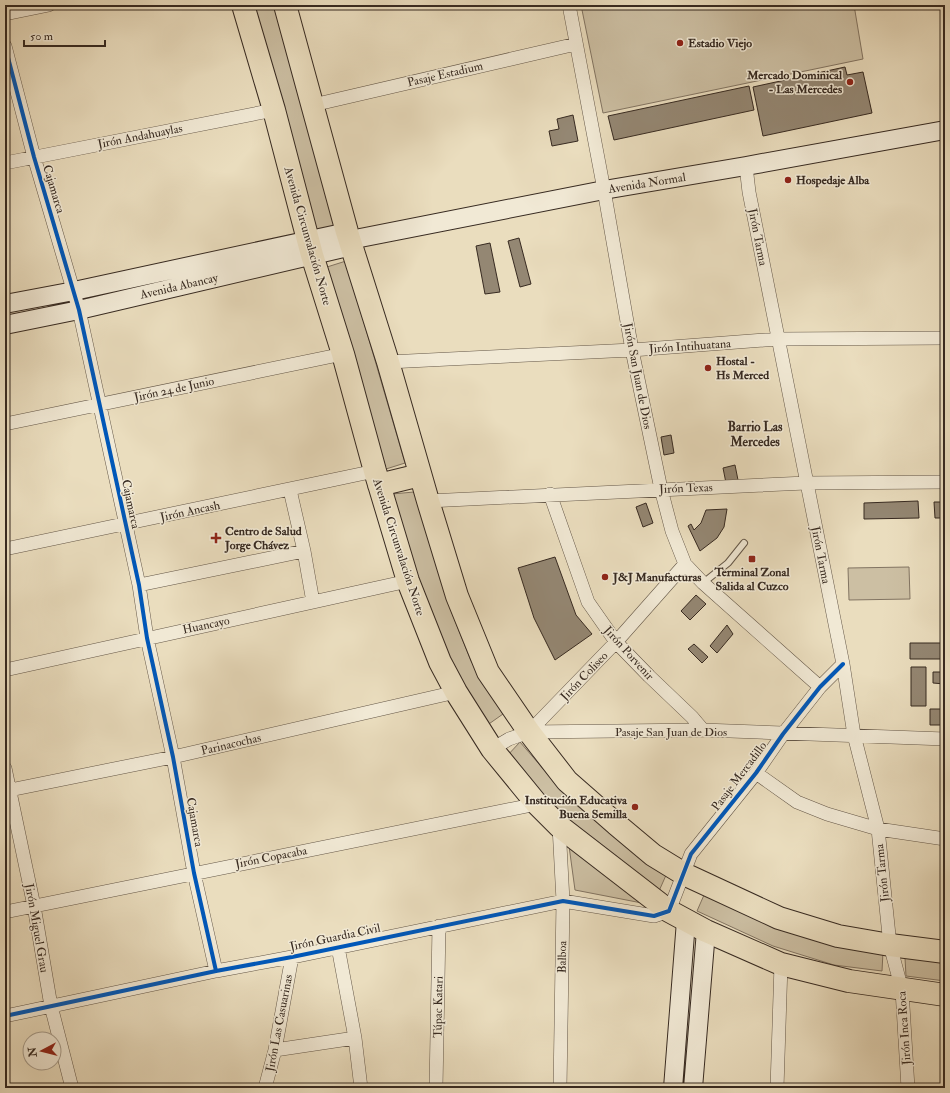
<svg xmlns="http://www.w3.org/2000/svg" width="950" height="1093" viewBox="0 0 950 1093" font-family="'IM FELL Double Pica',serif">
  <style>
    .green { fill: #ccbfa3; stroke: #827462 }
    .building { fill: #948773; stroke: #372a21 }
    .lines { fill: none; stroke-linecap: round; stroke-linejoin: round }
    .lane-casing { stroke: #645748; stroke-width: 8 }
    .street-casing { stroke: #645748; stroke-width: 14 }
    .secondary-casing { stroke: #372a21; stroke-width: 20 }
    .highway-casing { stroke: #372a21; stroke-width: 24 }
    .lane { stroke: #f1e9d5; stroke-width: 6 }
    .street { stroke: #f1e9d5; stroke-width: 13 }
    .secondary { stroke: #f1e9d5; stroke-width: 18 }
    .highway { stroke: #eaddbe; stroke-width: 22 }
    .cycleway-casing { stroke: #f1e9d5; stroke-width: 6 }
    .cycleway { stroke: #0057b8; stroke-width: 4 }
    .poi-dot { fill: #8f2418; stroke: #f1e9d5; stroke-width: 1.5 }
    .labels { text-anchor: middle; stroke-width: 3; stroke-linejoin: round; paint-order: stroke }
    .poi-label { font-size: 12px; font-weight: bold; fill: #372a21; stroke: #f1e9d5; text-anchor: start }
    .street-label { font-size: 12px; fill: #372a21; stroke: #f1e9d5 }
    .neighbourhood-label { font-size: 13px; font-weight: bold; fill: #372a21; stroke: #f1e9d5 }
  </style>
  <rect width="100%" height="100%" fill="#eaddbe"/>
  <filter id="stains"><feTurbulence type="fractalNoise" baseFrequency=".005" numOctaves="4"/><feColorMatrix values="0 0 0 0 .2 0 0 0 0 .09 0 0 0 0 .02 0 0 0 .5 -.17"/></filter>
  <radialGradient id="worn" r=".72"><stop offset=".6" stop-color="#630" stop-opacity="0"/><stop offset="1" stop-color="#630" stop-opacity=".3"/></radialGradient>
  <path class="green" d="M254 5H276L337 228 315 234Z
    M581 5H854L863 59 603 113Z
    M346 261 405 463 386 469 327 267Z
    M414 492 450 608 471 661 503 714 486 726 456 676 414 567 392 494Z
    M909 567 910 599 849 600 848 568Z
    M520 742 570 800 618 839 667 873 659 891 550 805 506 757Z
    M569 846 647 904 575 890Z
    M704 895 883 952 882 971 834 965 773 946 697 911Z
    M905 958 945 961V981L906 976Z"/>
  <path class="building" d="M845 67 847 75 863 72 872 113 763 136 753 87Z
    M749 86 754 110 614 140 608 116Z
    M573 115 578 141 552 146 549 131 559 129 557 119Z
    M519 238 531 284 520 287 508 241Z
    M490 243 500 292 485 294 476 246Z
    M671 435 674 453 664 455 661 437Z
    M735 465 738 480 726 483 723 468Z
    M918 501 919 518 864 519V503Z
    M934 502H945V518H935Z
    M646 503 653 523 643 527 636 507Z
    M727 509 724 527 717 538 700 551 688 526 691 524 694 530 701 523 706 510Z
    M555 557 576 615 592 634 555 660 534 618 518 568Z
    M696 595 706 604 690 620 681 611Z
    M727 625 733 634 717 653 710 646Z
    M910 643H945V659H910Z
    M694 644 708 657 702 663 688 649Z
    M911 667H926V706H911Z
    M933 672H945V684L933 683Z
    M930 709H945V725H930Z"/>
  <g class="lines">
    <defs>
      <path id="lane" d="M703 583 728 563 744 543"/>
      <path id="street" d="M569 5 604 190 632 350 661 489 672 531 685 564 703 583 820 687
        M5 14 49 5
        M5 46 34 157 79 310 139 585 147 638 173 757 194 873 216 971
        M313 105 576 44
        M5 163 274 110
        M746 166 749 192 843 664 854 735 878 829 890 945 902 990 908 1088
        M388 362 632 350 778 339 945 338
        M5 424 343 354
        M290 490 304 551 313 602
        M550 494 588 602 616 642 649 676 692 717 703 730
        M428 501 806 483 945 482
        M5 549 375 471
        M139 585 304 551
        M5 670 408 581
        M529 732 616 642 685 564
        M492 749 509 739 529 732 703 730 945 739
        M5 768 34 906 51 1006 72 1088
        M756 773 797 802 827 814 878 829 945 839
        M5 791 173 757 456 692
        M559 826 563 901 560 1088
        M5 912 537 804
        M338 947 355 1038 361 1088
        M5 1016 216 971 292 957 563 901 654 916 669 911 691 854 756 773 783 734 820 687 843 664
        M275 1050 355 1038
        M265 1088 275 1050 292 957
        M436 1088 439 926
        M777 1088 781 964"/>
      <path id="secondary" d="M350 240 604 190 746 166 945 130
        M5 304 74 291 347 232
        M5 325 79 310 352 246
        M673 1088 686 921
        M693 1088 706 931"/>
      <path id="highway" d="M243 5 274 110 312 255 343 354 375 471 408 581 440 662 456 692 492 749 537 804 559 826 669 911 706 931 781 964 849 981 945 995
        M285 5 347 232 388 362 428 501 457 596 488 672 529 732 567 781 616 824 653 855 684 874 779 918 838 936 890 945 945 952
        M379 485 420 475"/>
    </defs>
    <use href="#lane" class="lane-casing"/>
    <use href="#street" class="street-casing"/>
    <use href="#secondary" class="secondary-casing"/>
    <use href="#highway" class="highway-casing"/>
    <use href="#lane" class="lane"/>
    <use href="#street" class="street"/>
    <use href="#secondary" class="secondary"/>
    <use href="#highway" class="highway"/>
    <defs>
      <path id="cycleway" d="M5 46 34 157 79 310 139 585 147 638 173 757 194 873 216 971
        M5 1016 216 971 292 957 563 901 654 916 669 911 691 854 756 773 783 734 820 687 843 664"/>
    </defs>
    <use href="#cycleway" class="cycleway-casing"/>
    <use href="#cycleway" class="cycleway"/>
  </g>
  <g class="poi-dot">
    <circle cx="680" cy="43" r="4"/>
    <circle cx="850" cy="82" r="4"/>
    <circle cx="788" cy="180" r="4"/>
    <circle cx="708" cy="368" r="4"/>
    <path d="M214 532h4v4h4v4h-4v4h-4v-4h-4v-4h4z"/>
    <rect x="748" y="555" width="8" height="8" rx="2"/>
    <circle cx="605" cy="577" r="4"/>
    <circle cx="635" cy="807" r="4"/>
  </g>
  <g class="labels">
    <g class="poi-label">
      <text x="688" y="47">Estadio Viejo</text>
      <text x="842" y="79" text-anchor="end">Mercado Dominical<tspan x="842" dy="14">- Las Mercedes</tspan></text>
      <text x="796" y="184">Hospedaje Alba</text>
      <text x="716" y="365">Hostal -<tspan x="716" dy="14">Hs Merced</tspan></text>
      <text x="225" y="535">Centro de Salud<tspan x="225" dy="14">Jorge Chávez</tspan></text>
      <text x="752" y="576" text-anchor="middle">Terminal Zonal<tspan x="752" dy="14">Salida al Cuzco</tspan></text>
      <text x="613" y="581">J&amp;J Manufacturas</text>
      <text x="627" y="804" text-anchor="end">Institución Educativa<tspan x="627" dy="14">Buena Semilla</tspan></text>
    </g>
    <g class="street-label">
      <text transform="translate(445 74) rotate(-13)" y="4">Pasaje Estadium</text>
      <text transform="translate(140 136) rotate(-11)" y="4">Jirón Andahuaylas</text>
      <text transform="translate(647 183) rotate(-9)" y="4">Avenida Normal</text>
      <text transform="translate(54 189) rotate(73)" y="4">Cajamarca</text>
      <text transform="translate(308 236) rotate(74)" y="4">Avenida Circunvalación Norte</text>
      <text transform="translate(758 237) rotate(79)" y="4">Jirón Tarma</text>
      <text transform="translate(179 286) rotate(-13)" y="4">Avenida Abancay</text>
      <text transform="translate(690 346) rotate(-4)" y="4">Jirón Intihuatana</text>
      <text transform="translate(638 376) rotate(79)" y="4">Jirón San Juan de Dios</text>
      <text transform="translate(174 389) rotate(-12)" y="4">Jirón 24 de Junio</text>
      <text transform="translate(686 488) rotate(-2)" y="4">Jirón Texas</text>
      <text transform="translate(131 504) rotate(78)" y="4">Cajamarca</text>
      <text transform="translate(190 511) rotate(-12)" y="4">Jirón Ancash</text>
      <text transform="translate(399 547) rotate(72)" y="4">Avenida Circunvalación Norte</text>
      <text transform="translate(821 555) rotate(79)" y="4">Jirón Tarma</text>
      <text transform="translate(206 625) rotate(-12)" y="4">Huancayo</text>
      <text transform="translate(629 653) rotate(48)" y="4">Jirón Porvenir</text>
      <text transform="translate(584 676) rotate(-46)" y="4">Jirón Coliseo</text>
      <text x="671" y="736">Pasaje San Juan de Dios</text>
      <text transform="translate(231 744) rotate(-13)" y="4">Parinacochas</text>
      <text transform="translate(739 776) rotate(-53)" y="4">Pasaje Mercadillo</text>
      <text transform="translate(195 822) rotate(80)" y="4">Cajamarca</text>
      <text transform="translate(271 857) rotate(-11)" y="4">Jirón Copacaba</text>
      <text transform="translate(882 873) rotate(-96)" y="4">Jirón Tarma</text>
      <text transform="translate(37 928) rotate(80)" y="4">Jirón Miguel Grau</text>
      <text transform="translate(335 937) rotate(-12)" y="4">Jirón Guardia Civil</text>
      <text transform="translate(562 957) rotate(-89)" y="4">Balboa</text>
      <text transform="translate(438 1007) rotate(-89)" y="4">Túpac Katari</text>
      <text transform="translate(279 1023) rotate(-79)" y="4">Jirón Las Casuarinas</text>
      <text transform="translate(904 1028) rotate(-94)" y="4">Jirón Inca Roca</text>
    </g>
    <g class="neighbourhood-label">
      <text x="755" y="431">Barrio Las<tspan x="755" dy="15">Mercedes</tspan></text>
    </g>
  </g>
  <rect width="950" height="1093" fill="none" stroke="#eaddbe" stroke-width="20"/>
  <rect x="6" y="6" width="938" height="1081" fill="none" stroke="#372a21" stroke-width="2"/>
  <rect x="10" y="10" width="930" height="1073" fill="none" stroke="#372a21"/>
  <g transform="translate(42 1051) rotate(263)"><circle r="19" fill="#f1e9d5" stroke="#a79d8d"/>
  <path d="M0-3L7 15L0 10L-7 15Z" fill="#8f2418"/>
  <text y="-6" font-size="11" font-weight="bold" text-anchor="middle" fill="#372a21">N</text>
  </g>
  <path d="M24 40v6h81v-6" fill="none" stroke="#372a21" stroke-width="2"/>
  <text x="30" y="40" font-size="12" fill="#372a21" stroke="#f1e9d5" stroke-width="3" paint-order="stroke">50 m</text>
  <rect width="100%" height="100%" filter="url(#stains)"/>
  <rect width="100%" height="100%" fill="url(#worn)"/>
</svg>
